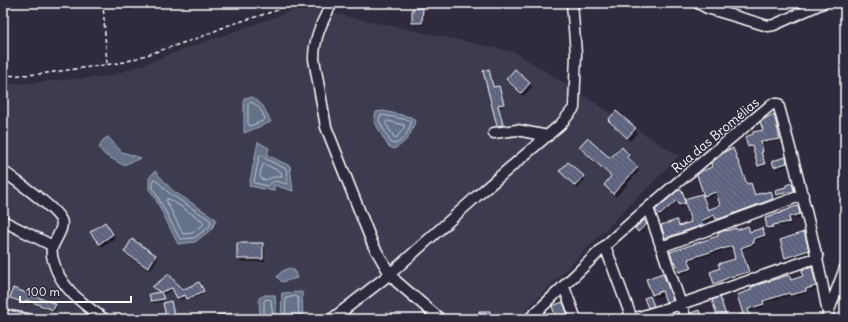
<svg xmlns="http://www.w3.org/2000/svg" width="848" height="322" viewBox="0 0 848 322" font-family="Delius,sans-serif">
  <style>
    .built { fill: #3d3b50 }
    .water { fill: #65728a; stroke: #a3aab9 }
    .shadow { fill: #0007 }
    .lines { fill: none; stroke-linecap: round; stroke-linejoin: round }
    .shore { stroke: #c1c7d0; stroke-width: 1 }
    .building { fill: url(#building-back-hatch); stroke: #fff }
    .minor-casing { stroke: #fff; stroke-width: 13 }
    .path { stroke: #fff; stroke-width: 1.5; stroke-dasharray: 4 3; stroke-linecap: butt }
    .minor { stroke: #2f2a3d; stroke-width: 10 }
    .labels { text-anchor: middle; stroke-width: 3; stroke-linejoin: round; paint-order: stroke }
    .street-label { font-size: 13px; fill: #fff; stroke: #2f2a3d }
  </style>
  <defs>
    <pattern id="building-back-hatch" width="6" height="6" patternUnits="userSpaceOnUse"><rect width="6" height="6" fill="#5d627e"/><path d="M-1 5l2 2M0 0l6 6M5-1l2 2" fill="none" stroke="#757a91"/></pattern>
  </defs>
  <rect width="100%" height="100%" fill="#2f2a3d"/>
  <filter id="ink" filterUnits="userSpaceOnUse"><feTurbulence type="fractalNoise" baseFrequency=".025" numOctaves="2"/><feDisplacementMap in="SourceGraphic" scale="8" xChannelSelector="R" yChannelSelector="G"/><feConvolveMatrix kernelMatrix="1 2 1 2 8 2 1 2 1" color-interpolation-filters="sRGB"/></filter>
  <g filter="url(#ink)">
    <path class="built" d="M303 7 515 52 679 156 517 319H3V85L110 76Z"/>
    <path class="water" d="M253 97 263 106 271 122 244 133V98Z
      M383 111 411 117 415 121C411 135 407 142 394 149L388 146 374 121 376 112Z
      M108 137 122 152 141 158 123 165 105 155 99 148 103 140Z
      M258 142 269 148 267 155 290 166 293 191 274 185V191L249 186Z
      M155 171 172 190 216 219 212 229 195 242 178 244 154 196 149 189V178Z
      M289 268 294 270 297 278 282 282 277 277 281 272Z
      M302 292 303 319H281L282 293Z
      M265 295H275L277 319H260L259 298Z"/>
    <path class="shadow" d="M124 3H140L129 11Z
      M422 9 423 12V25H414L413 23Z
      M489 70 494 88 499 87 500 89 504 106 498 108 503 127 499 128 498 126Z
      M507 80 530 83 532 87 523 96Z
      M774 116 781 140 761 144 764 153 761 154 765 166 760 168 754 147 750 148 749 146 765 130Z
      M609 121 635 129 637 133 630 141 611 124Z
      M580 147 610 159 628 155 630 159 629 160 639 171 616 197 607 189 605 185 611 177 582 151Z
      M786 160 788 165 776 169 774 167Z
      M560 171 583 177 585 180 578 189 562 175Z
      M698 175 747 186 755 196 771 192 774 202 719 222 717 217 702 223 703 228 668 240 662 225 677 221 679 227 693 223 687 205 680 207 678 201 661 216 658 212 677 192 684 200 708 211 721 206 718 194 706 198Z
      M792 184 795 193 778 196 776 190 788 188Z
      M799 209 800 217 789 219 791 224 773 227V229L769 230 768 228 782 214Z
      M644 221 647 227 640 233 637 230Z
      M737 231 750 233 763 232 765 237 753 242 755 245 742 250 749 274 731 279 716 286 715 283 721 269 737 260 733 248 725 251V250L689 261 692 270 682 274 677 263 675 264 674 261Z
      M804 233 806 237 810 254 788 261 786 258Z
      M113 234 115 238 102 247 94 236Z
      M263 244 265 247V262H241L238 258Z
      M125 252 156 256 158 259 150 271 127 256Z
      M812 268 816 289 806 291 807 293 792 297 791 295 763 303 764 307 748 311 751 319H731L744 315 739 295 805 277Z
      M663 274 674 303 669 305 665 294 655 298 653 294Z
      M169 275 182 291 199 283 204 294 190 300 188 297 180 300 174 289 162 295 164 303 171 304 174 317 168 318 164 302 153 303 151 295 161 293 153 287Z
      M14 290 55 304 57 307 55 312 27 302 25 305 12 300 11 298Z
      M845 305V317L842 314Z
      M238 314 240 319H186V318Z"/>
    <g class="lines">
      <path class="shore" d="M250 102C258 104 262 111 265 119L263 121 250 126 248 124V103Z
        M383 115 409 120 411 122C409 132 404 140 395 144L391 143 379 121 380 116Z
        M388 121 404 125V128L396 138 394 137 386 124V122Z
        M260 155H262L266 159 286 169 288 184 274 181 268 186 254 183Z
        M264 164 281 172 282 177H273L266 180 261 179C259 176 261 167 264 164Z
        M155 179 169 193 210 220 211 222 209 227 194 238 180 239 153 188V180Z
        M167 199H169L203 221 204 224 192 233 183 234 167 202Z
        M264 319V301L266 299 271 300 273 319
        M285 319 286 298 296 296 298 298 299 319"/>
    </g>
    <path class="building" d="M423 8 422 23H412V9Z
      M489 69 493 87 499 86 504 104 498 105 503 125H502L497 126 483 71Z
      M515 69 530 83 521 93 506 79Z
      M616 111 636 128 627 138 608 120Z
      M774 114 780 139 761 142 763 152H761L765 164 758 166 752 145 748 147 745 137 753 134V132L763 130 760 122 766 118Z
      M587 138 610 158 622 147 629 155 627 157 638 167 613 194 604 185 611 176 579 147Z
      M733 148 747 184 751 183 755 195 763 192V193L771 191 773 199 719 219H716L714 215 701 221 703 225 665 238 661 225 677 220 679 226 691 222 684 199 702 194 708 210 720 205 716 192 704 196 697 175 702 171 712 167 711 163 726 151Z
      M786 157 787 163 774 167 772 161Z
      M568 162 584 176 575 186 559 171Z
      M792 183 794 191 776 195 775 190 786 187V185Z
      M682 190 686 203 679 205 677 200 660 215 655 210 677 191Z
      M798 206 800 214 789 217 790 222 773 225V227L767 228 765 218 773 216 772 215 781 213V212L790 209V208Z
      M644 220 647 224 638 232 635 228Z
      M105 222 113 234 99 244 90 232Z
      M748 226 750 232 762 228 765 235 753 239 754 243 741 248 749 272 730 277 714 284 710 272 720 268 718 264 735 259 732 246 723 249V248L688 259 692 268 679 272 675 261 673 262 670 252 718 236V233L726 230V231L736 228 737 230Z
      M804 232 809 250 785 258 780 240Z
      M132 239 156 255 148 268 124 252Z
      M237 243H263V259H237Z
      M812 266 816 286 806 289V291L790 295 789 293 763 301 764 304 748 309 751 319H732V318L743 314 737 295 751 290V287L782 277 789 275 791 280 803 276 802 270Z
      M663 273 673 300 666 302 662 291 652 295 646 279Z
      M169 274 182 290 199 282 204 291 187 299 185 295 177 298 172 288 161 292 164 299 151 301 149 294 160 292 152 287Z
      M13 288 56 304 53 310 26 300 24 303 10 298Z
      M650 296 654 306 648 308 644 298Z
      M720 297 727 319H718L712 300Z
      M171 301 174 315 166 316 163 303Z
      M563 302 569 318 556 319 552 306Z
      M699 310 702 319H693L691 313Z
      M479 311H490V319H479Z
      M239 313V319H218L217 315Z"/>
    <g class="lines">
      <defs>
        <path id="minor" d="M332 3C322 22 314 37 314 59L326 127 373 245 390 274 397 282 440 319
          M698 3 707 8 768 26 774 25 823 3
          M494 133 517 130 548 136
          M3 171C17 182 54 206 61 220 65 228 54 241 52 248 51 252 52 256 53 260 60 288 82 303 104 319
          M648 208 686 319
          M3 221 53 246
          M605 246 632 319
          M661 247 803 195
          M564 287 576 319
          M828 313 845 268
          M3 315 27 319
          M332 319 390 274 477 196 561 124 574 108 576 54 572 3
          M529 319C555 295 580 270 606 245 659 196 716 151 772 104H778L779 107C798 176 815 243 828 313
          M633 319 681 304 818 257"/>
      </defs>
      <use href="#minor" class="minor-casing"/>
      <path class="path" d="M103 3 107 65
        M3 76 40 74 125 62 201 37 226 26 278 10 285 3"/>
      <use href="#minor" class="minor"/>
    </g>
  </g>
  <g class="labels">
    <g class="street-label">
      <text transform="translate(715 135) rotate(-40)" y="5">Rua das Bromélias</text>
    </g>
  </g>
  <rect width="848" height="322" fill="none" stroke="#2f2a3d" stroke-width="16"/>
  <rect x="8" y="8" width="832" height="306" fill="none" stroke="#fff" stroke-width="1.5" filter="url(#ink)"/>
  <path d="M20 296v6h111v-6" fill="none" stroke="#ffffff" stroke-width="2"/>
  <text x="26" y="296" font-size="12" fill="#ffffff" stroke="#2f2a3d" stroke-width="3" paint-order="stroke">100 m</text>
</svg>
